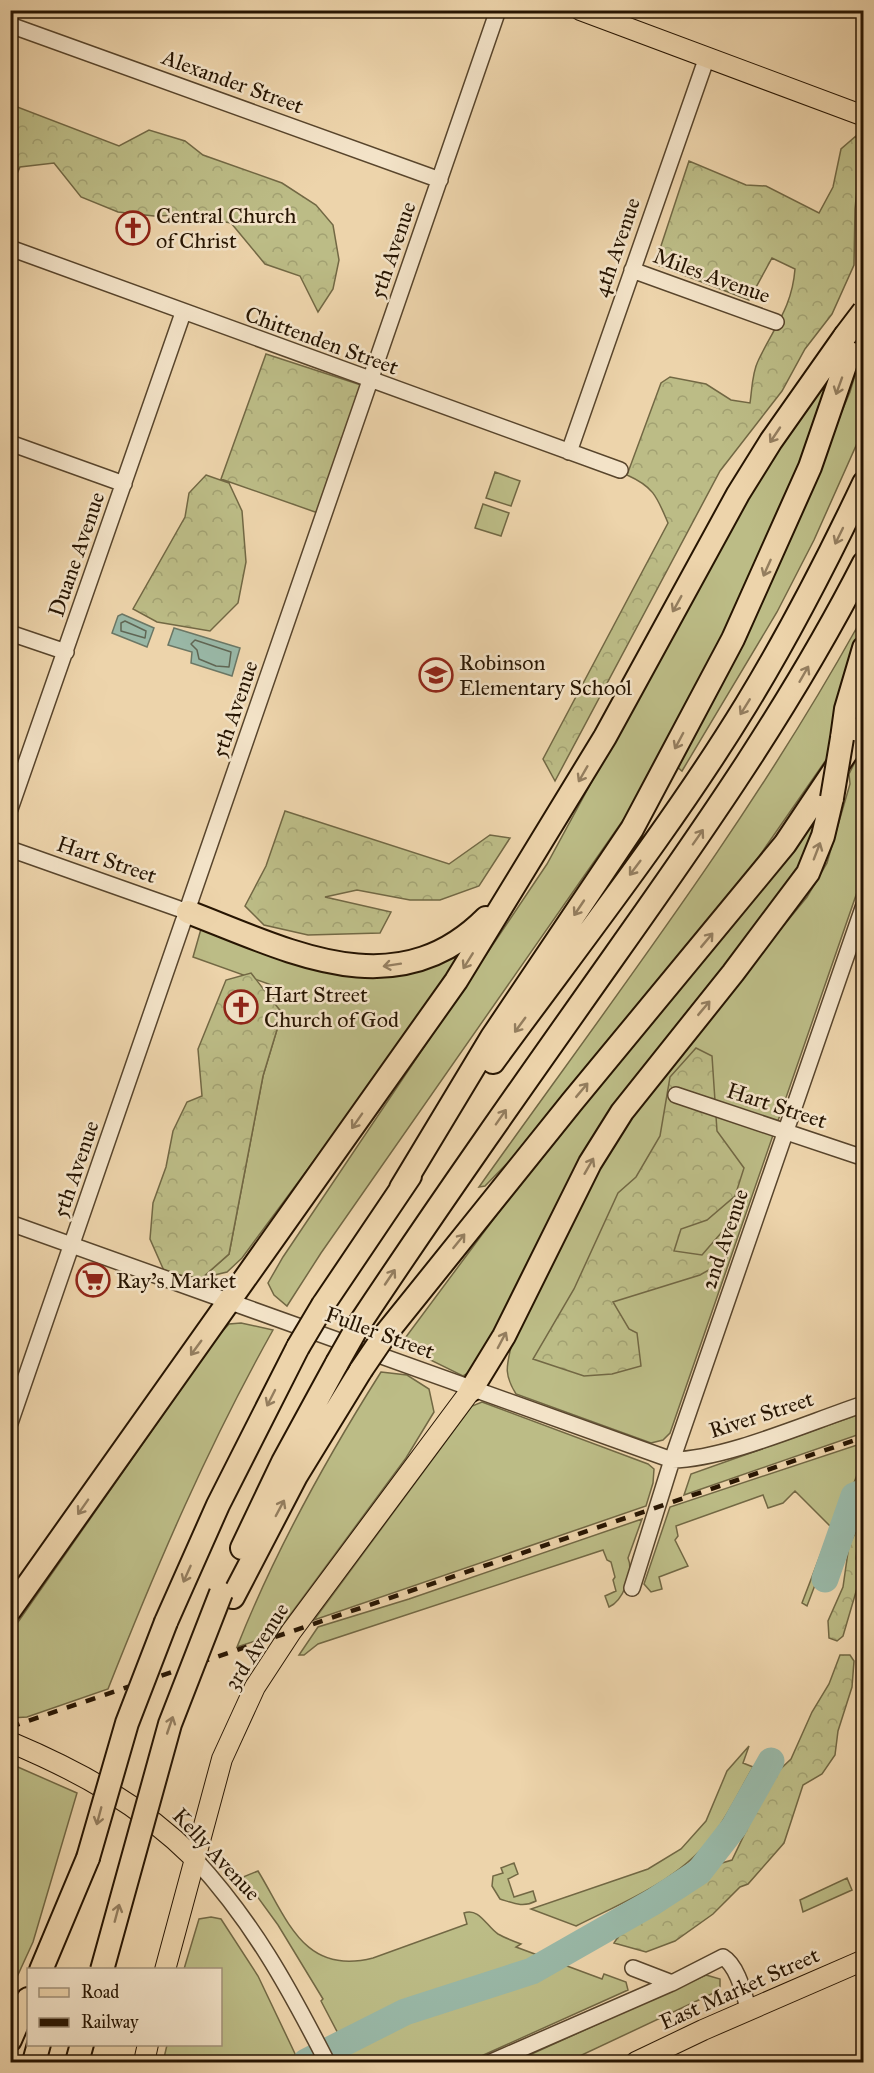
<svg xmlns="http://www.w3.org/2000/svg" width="874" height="2073" viewBox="0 0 874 2073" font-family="'IM FELL Great Primer',serif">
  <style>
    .grass { fill: #bcbc86; stroke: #726844; stroke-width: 1.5 }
    .forest { fill: url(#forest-crowns); stroke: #726844; stroke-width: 1.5 }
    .water { fill: #99b8a7; stroke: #6b7765; stroke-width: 1.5 }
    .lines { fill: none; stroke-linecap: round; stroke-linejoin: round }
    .shore { stroke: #606654; stroke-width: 1.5 }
    .river { stroke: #99b8a7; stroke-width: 27 }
    .minor-casing { stroke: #58452c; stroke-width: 18 }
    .major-casing { stroke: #271502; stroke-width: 22 }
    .highway-casing { stroke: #271502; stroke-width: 26 }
    .minor { stroke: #f3e3c8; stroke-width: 15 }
    .major { stroke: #edd4ab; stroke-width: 20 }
    .highway { stroke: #edd4ab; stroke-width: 22 }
    .rail { stroke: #271502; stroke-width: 4.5; stroke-dasharray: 10 10; stroke-linecap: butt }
    .highway-bridge-casing { stroke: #271502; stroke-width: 26; stroke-linecap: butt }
    .highway-bridge { stroke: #edd4ab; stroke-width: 22 }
    .oneway { stroke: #947e5f }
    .labels { text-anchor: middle; stroke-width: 5; stroke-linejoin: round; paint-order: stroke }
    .street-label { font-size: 22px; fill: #271502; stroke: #f3e3c8 }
    .poi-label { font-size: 22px; fill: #271502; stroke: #f3e3c8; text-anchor: start }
  </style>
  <defs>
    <pattern id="forest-crowns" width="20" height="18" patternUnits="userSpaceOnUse" patternTransform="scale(1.5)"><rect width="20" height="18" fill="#bcbc86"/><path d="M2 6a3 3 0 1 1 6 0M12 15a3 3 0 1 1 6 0" fill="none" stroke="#a2a172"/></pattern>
  </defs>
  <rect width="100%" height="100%" fill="#edd4ab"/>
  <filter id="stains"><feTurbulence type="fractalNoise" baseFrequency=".00333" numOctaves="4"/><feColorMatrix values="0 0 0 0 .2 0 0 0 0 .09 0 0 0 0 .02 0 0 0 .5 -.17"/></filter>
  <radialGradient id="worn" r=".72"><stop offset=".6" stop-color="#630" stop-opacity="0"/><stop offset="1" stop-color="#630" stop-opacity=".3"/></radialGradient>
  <path class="grass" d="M863 349V430L814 540 777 612 682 771 676 766 746 638 850 392Z
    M834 369 824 405 742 600 628 813 321 1253 287 1306 274 1295 268 1283 283 1257 547 864 736 516 791 426Z
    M495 472 520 481 511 506 486 498Z
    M483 504 509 513 501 536 475 528Z
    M856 629 859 644 828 757 726 904 520 1150 485 1186 479 1187C609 1004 747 825 856 629Z
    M863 746V875L670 1433 663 1440 651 1443 516 1394C503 1373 507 1365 512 1343L600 1165 621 1132 662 1074 807 897 827 863 850 784 849 774Z
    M816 819 806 856 787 890 632 1081 578 1167 477 1368 463 1376 400 1345 510 1197Z
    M201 929C254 946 331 981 387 975 410 973 438 958 460 950L467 954 242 1258 227 1272 202 1278 229 1254 263 1076 282 1013 272 1002 277 987 193 957Z
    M241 1323 273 1330C208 1446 157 1565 108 1689L27 1717 11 1718V1632L218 1336 229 1324Z
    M381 1372 407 1375 429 1389 434 1412 406 1458 276 1634 237 1647C275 1551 326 1459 381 1372Z
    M482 1402 648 1464 654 1469 653 1483 646 1506 314 1620 472 1406Z
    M863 1413V1433L684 1495 691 1474Z
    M863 1443V1470L857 1475 807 1606 802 1603 831 1527 795 1491 783 1503 768 1508 763 1495 676 1526 678 1536 675 1540 688 1566 659 1577 662 1589 651 1592 644 1584 670 1507Z
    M642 1519 628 1558C634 1572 623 1601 609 1607L605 1596 616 1591 613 1580 615 1577 611 1562 607 1560 603 1550 318 1644 304 1655H299L318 1627 409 1599Z
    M749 1746 743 1763 753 1767C741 1788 730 1811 716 1831 684 1879 625 1901 576 1926L531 1909 648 1869 681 1849 706 1821 727 1771Z
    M11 1764 77 1793 33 1942 11 1990Z
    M514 1863 518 1874 508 1879 514 1897 533 1891 536 1901C523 1908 513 1903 500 1899L492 1886 493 1876 503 1873 501 1868Z
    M258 1871C287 1918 303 1976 373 1958L467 1924 464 1913C479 1907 487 1927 498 1934 505 1938 513 1941 521 1944L516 1947 602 1979 604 1974 626 1982 628 1990 468 2062H353L321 2001 323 1999 278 1925 243 1877Z
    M847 1878 852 1890 803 1912 800 1900Z
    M211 1917 221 1919 258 1976 298 2060 293 2062H163L167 2045 220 2044V1970L184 1969 199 1919Z
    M706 1975 720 1979V1990L567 2062H514Z"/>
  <path class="forest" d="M10 82 12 105 119 146 149 130 185 141 203 155 282 183 316 205 333 225 339 260 333 289 318 312 300 276 265 264 231 223 186 215 154 216 118 212 81 197 54 163 20 167 11 187Z
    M856 136 861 147 855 209 854 265 832 314 805 349 782 391 720 471 555 781 543 759 668 523C657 497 654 487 627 475L661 383 670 377 706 384 731 400 750 403C752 390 752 373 758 361 774 327 792 308 795 269L772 258 749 300 655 264 689 161 746 185 766 186 819 213 833 187 841 149Z
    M266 354 361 385 318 513 221 479Z
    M206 475 229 483 242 511 246 562 238 603 210 631 157 622 133 609 185 517 189 493Z
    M285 811 449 864 490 835 510 838 479 886 440 900H410L357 890 325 897 391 912 380 933 308 935 264 925 245 906 266 866Z
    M251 973 282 1013 263 1076 229 1254 202 1278 165 1273 150 1239 153 1203 166 1167 173 1131 187 1102 202 1096 198 1049 226 980Z
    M696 1048 712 1056 717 1131 744 1168 735 1196 707 1220 681 1229 674 1251 702 1255 721 1233 732 1241 726 1260 700 1275 613 1302 629 1329 637 1333 641 1366 612 1374 584 1376 533 1359 574 1289 618 1193 636 1177 660 1136 670 1077Z
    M863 1518V1541L857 1549 856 1559 863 1568 843 1636 837 1641 829 1638 828 1621 843 1587 849 1545Z
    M840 1655H850L854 1661 852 1687 838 1731 835 1755 822 1774 803 1785 784 1843 748 1884 740 1887 713 1914 675 1941 646 1952 614 1943 625 1926 668 1905 694 1888 715 1865 732 1860 772 1777 791 1759 812 1712 829 1684Z"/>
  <path class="water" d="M122 614 154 628 147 647 112 633 118 616Z
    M174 628 240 648 232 676 191 663 192 652 168 645Z"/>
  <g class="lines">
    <path class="shore" d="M125 621 146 631 145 638 121 631V623Z
      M195 640 231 652 229 667 216 666 199 659 197 650 191 644Z"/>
    <path class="river" d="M825 1579 854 1496 864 1492
      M306 2062 405 2012 532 1971 653 1902 699 1872 734 1827 771 1761"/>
    <defs>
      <path id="minor" d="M10 25 440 180
        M10 248 620 470
        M632 270 776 322
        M10 443 124 484
        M569 452 707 57
        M10 633 66 652
        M10 809 183 313
        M10 849 188 912
        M676 1095 864 1158
        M10 1223 672 1460C727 1459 809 1422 864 1404
        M10 1423 498 10
        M632 1588 672 1460 864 905
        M194 1858C253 1922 288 1986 327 2062
        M633 1968 672 1983 723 1957C738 1966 744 1995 749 2011
        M491 2062 672 1983"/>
      <path id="major" d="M580 10 864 116
        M10 1742C79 1771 141 1805 194 1858
        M165 1970 222 1759 255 1687 291 1632 471 1390
        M144 2062 148 2044
        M636 2062 703 2030 864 1960"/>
      <path id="highway" d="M842 738 846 709 864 648
        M188 912C288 950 395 1009 486 918
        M493 1062C579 944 670 829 746 705 790 633 828 559 864 483
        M401 1188 492 1037 632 829 733 639 810 467 857 331
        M323 1305 410 1176
        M358 1326C441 1201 528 1078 615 955 705 828 793 702 864 563
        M384 1336 572 1102 785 844 864 726
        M471 1390 504 1336 590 1163 622 1112 733 973 808 873 823 836 832 798
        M242 1548 283 1462 337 1363
        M233 1597 296 1476 361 1370
        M10 1610 456 981 605 737 738 494 771 441 845 336
        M166 1622 218 1505 298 1347
        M41 1970 88 1858
        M10 2040 28 1999
        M34 2062 39 2044
        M77 2062 82 2044"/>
    </defs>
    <use href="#minor" class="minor-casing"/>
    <use href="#major" class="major-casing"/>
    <use href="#highway" class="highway-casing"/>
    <use href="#minor" class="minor"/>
    <use href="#major" class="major"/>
    <use href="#highway" class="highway"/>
    <path class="rail" d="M10 1727 864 1437"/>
    <defs>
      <path id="highway-bridge" d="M845 336 864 311
        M832 798 842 738
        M298 1347 323 1305
        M337 1363 358 1326
        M361 1370 384 1336
        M88 1858 127 1723 166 1622
        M102 1970 170 1724 221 1593"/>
    </defs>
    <use href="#highway-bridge" class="highway-bridge-casing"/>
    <use href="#highway-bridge" class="highway-bridge"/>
  </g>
  <defs><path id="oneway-shaft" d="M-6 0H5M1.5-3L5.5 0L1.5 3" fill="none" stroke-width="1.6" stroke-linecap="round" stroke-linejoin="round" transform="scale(1.5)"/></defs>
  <g class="oneway">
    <use href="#oneway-shaft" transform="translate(839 386) rotate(110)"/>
    <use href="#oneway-shaft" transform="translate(775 435) rotate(124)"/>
    <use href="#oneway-shaft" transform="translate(839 536) rotate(116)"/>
    <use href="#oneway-shaft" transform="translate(767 568) rotate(114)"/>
    <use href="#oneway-shaft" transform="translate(677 604) rotate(119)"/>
    <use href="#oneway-shaft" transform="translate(804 674) rotate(-60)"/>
    <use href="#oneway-shaft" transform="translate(745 707) rotate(122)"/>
    <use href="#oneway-shaft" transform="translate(679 741) rotate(118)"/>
    <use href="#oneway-shaft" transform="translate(583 774) rotate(120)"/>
    <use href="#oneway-shaft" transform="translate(698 837) rotate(-55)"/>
    <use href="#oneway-shaft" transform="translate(817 851) rotate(-69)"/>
    <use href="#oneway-shaft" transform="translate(635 868) rotate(127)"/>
    <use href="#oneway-shaft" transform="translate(579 908) rotate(124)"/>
    <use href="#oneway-shaft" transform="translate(707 940) rotate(-50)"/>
    <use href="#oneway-shaft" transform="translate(468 961) rotate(122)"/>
    <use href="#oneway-shaft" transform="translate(392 965) rotate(171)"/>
    <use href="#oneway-shaft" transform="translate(704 1008) rotate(-50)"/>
    <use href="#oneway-shaft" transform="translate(520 1025) rotate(126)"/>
    <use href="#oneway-shaft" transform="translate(582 1090) rotate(-50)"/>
    <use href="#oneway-shaft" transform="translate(501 1117) rotate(-55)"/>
    <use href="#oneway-shaft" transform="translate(357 1121) rotate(125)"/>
    <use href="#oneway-shaft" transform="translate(589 1166) rotate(-60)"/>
    <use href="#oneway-shaft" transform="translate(459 1241) rotate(-51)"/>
    <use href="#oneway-shaft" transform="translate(390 1277) rotate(-56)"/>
    <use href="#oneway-shaft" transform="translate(502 1340) rotate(-62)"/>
    <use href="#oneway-shaft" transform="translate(196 1348) rotate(126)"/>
    <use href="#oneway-shaft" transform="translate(271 1398) rotate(117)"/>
    <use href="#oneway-shaft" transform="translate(83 1507) rotate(125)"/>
    <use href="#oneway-shaft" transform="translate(280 1508) rotate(-62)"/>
    <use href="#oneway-shaft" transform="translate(187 1574) rotate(114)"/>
    <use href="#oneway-shaft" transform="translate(170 1725) rotate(-71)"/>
    <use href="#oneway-shaft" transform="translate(99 1816) rotate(105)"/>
    <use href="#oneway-shaft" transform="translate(117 1913) rotate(-75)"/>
  </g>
  <defs>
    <symbol id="church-ring" viewBox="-11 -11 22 22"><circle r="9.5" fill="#f3e3c8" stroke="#8f2418" stroke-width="1.5"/><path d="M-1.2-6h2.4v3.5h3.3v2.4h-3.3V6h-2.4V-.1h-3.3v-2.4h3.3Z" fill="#8f2418"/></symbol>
    <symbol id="school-ring" viewBox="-11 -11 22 22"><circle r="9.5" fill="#f3e3c8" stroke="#8f2418" stroke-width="1.5"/><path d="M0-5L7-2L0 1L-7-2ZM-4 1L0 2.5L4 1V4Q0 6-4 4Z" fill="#8f2418"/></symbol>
    <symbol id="supermarket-ring" viewBox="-11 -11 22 22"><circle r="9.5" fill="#f3e3c8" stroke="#8f2418" stroke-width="1.5"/><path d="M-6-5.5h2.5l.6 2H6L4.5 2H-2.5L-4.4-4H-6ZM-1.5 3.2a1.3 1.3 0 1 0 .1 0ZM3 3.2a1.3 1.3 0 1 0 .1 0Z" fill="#8f2418"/></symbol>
  </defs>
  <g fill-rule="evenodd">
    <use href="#church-ring" x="114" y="209" width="38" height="38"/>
    <use href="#school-ring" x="417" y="656" width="38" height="38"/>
    <use href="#church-ring" x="222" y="988" width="38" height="38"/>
    <use href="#supermarket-ring" x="74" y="1261" width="38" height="38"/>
  </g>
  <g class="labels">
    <g class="street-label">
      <text transform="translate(233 81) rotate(20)" y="8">Alexander Street</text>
      <text transform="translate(616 247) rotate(-71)" y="8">4th Avenue</text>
      <text transform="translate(392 250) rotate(-71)" y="8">5th Avenue</text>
      <text transform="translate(712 275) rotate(20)" y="8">Miles Avenue</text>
      <text transform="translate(322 340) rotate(20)" y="8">Chittenden Street</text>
      <text transform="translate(76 554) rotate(-71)" y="8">Duane Avenue</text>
      <text transform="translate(234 709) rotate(-71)" y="8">5th Avenue</text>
      <text transform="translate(107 859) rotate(19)" y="8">Hart Street</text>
      <text transform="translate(777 1105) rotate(18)" y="8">Hart Street</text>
      <text transform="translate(75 1169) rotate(-71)" y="8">5th Avenue</text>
      <text transform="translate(724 1239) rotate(-71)" y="8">2nd Avenue</text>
      <text transform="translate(380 1332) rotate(20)" y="8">Fuller Street</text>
      <text transform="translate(761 1414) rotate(-18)" y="8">River Street</text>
      <text transform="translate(256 1646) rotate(-57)" y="8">3rd Avenue</text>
      <text transform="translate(217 1854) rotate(47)" y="8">Kelly Avenue</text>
      <text transform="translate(739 1988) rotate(-24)" y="8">East Market Street</text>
    </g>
    <g class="poi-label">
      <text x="156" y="223">Central Church<tspan x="156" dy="25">of Christ</tspan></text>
      <text x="459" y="670">Robinson<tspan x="459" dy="25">Elementary School</tspan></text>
      <text x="264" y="1002">Hart Street<tspan x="264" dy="25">Church of God</tspan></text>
      <text x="116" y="1288">Ray's Market</text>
    </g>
  </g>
  <rect width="874" height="2073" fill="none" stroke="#edd4ab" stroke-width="36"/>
  <rect x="12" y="12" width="850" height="2049" fill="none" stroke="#271502" stroke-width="3"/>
  <rect x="18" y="18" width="838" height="2037" fill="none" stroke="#271502" stroke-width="1.5"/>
  <rect x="27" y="1968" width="195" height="78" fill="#f3e3c8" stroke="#a19179" stroke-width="1.5"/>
  <rect x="39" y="1988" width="30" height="9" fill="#edd4ab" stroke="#a19179" stroke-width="1.5"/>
  <text x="81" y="1998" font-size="18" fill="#271502">Road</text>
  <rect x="39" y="2018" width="30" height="9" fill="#271502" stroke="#a19179" stroke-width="1.5"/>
  <text x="81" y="2028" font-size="18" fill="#271502">Railway</text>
  <rect width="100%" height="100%" filter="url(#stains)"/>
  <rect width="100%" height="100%" fill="url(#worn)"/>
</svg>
